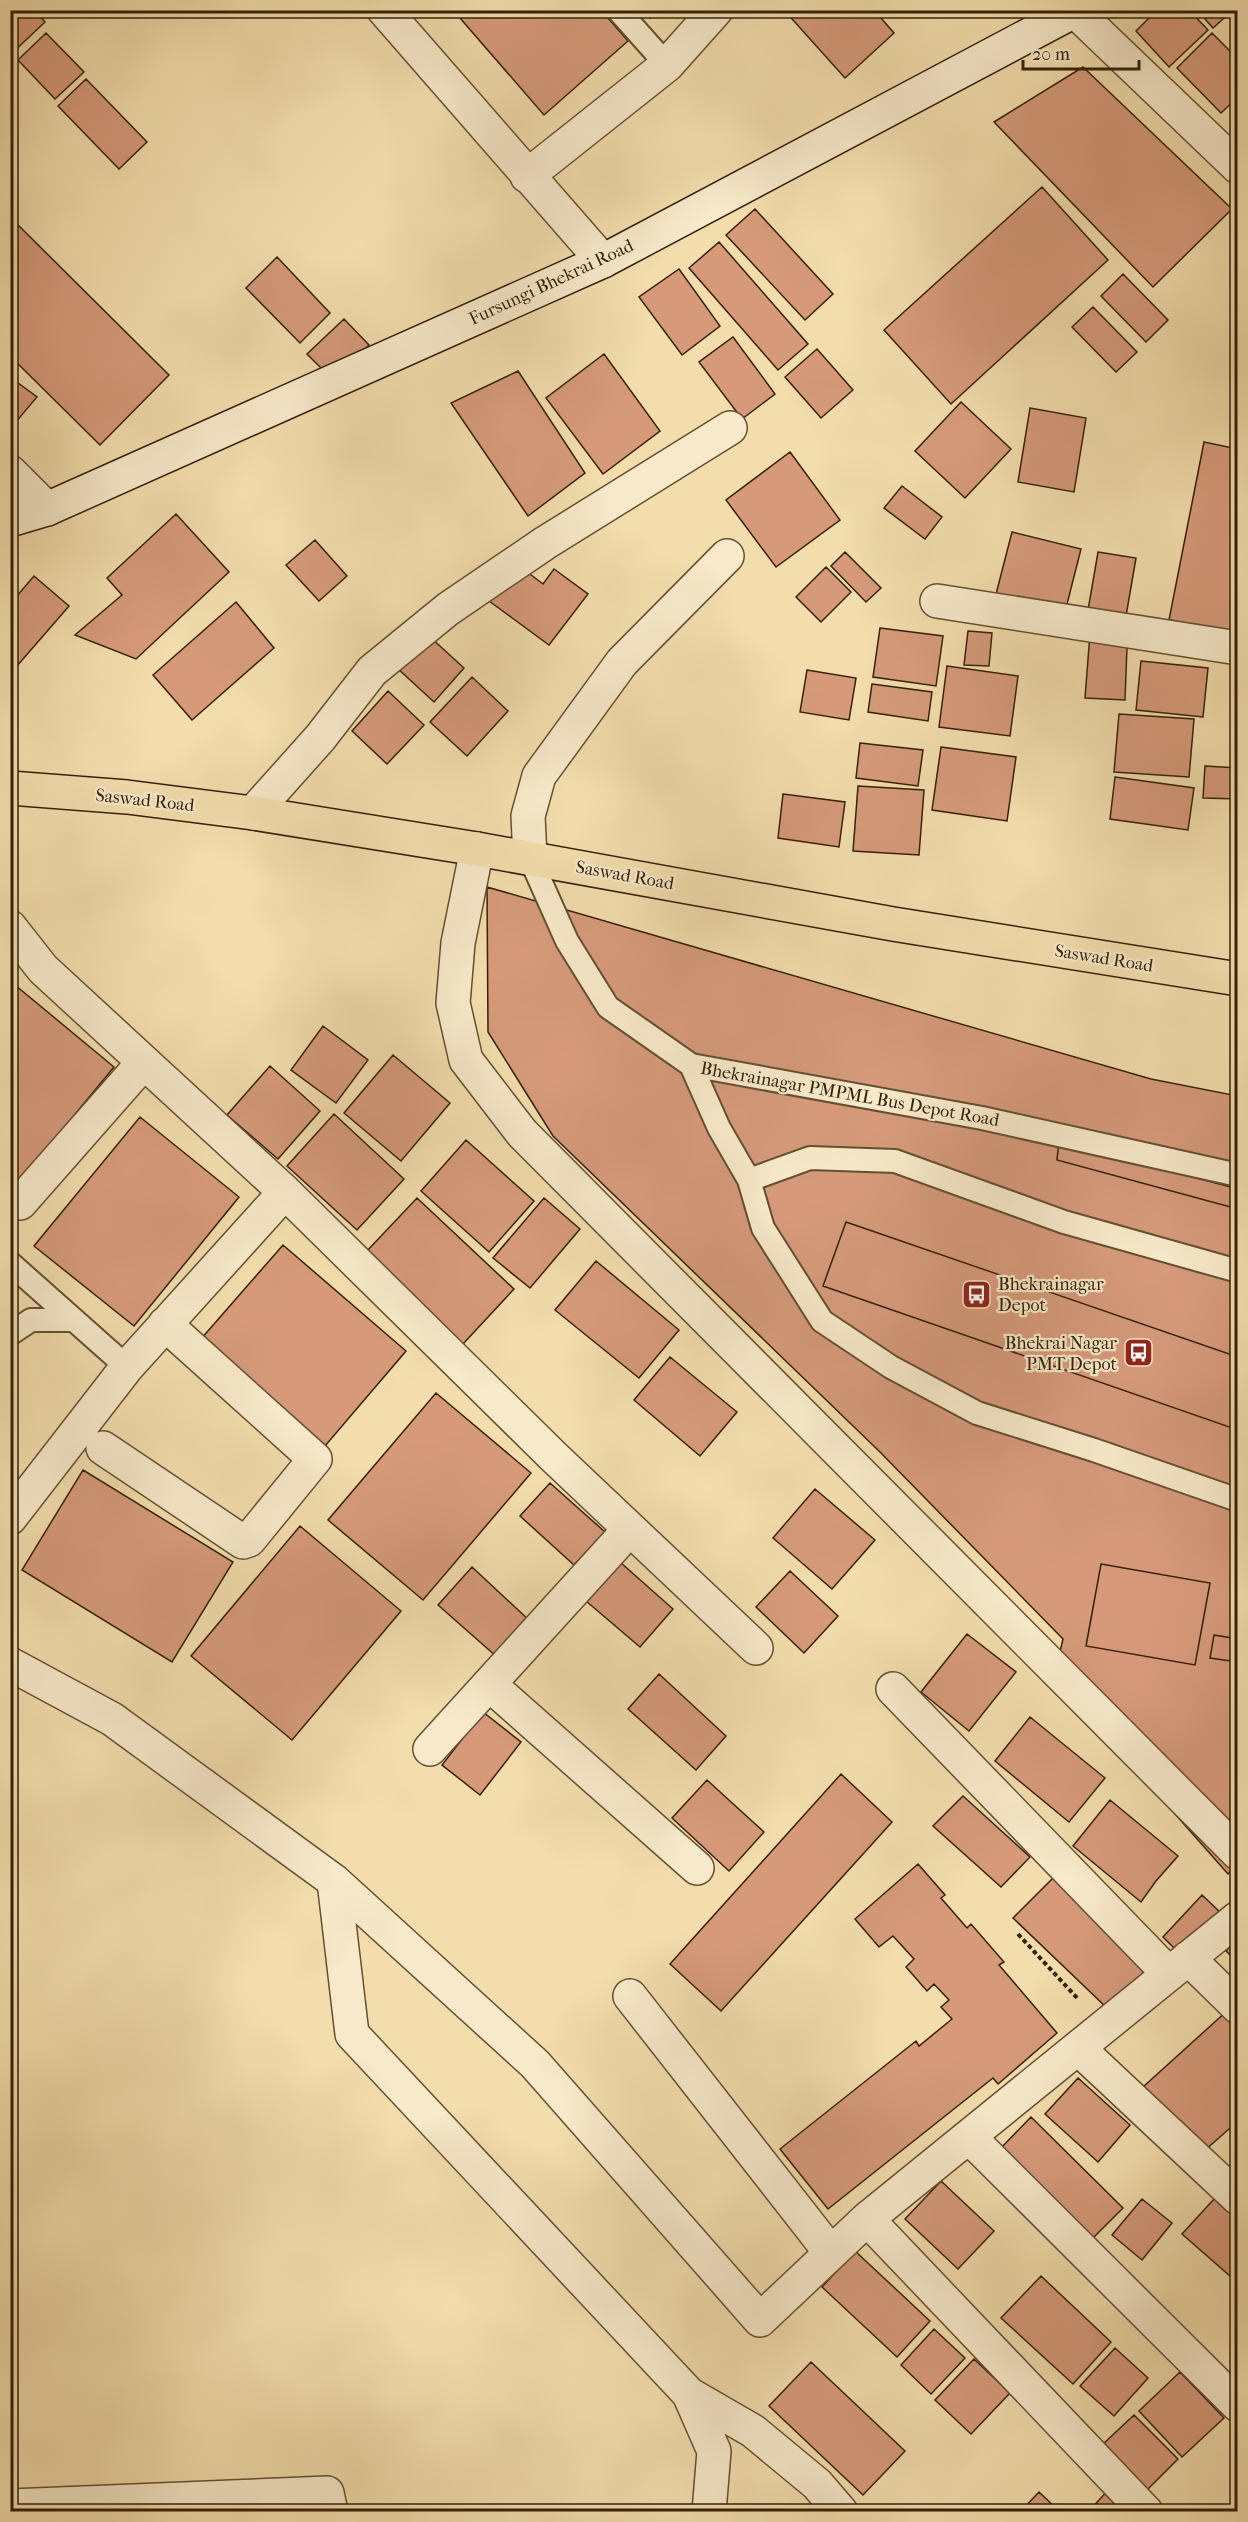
<svg xmlns="http://www.w3.org/2000/svg" width="1248" height="2522" viewBox="0 0 1248 2522" font-family="'IM FELL French Canon',serif">
  <style>
    .building { fill: #d69a7b; stroke: #352008; stroke-width: 1.5 }
    .lines { fill: none; stroke-linecap: round; stroke-linejoin: round }
    .lane-casing { stroke: #644f31; stroke-width: 26 }
    .street-casing { stroke: #644f31; stroke-width: 36 }
    .secondary-casing { stroke: #352008; stroke-width: 36 }
    .highway-casing { stroke: #352008; stroke-width: 36 }
    .path { stroke: #352008; stroke-width: 4; stroke-dasharray: 4.5 3; stroke-linecap: butt }
    .lane { stroke: #f7e9ca; stroke-width: 22 }
    .street { stroke: #f7e9ca; stroke-width: 33 }
    .secondary { stroke: #f7e9ca; stroke-width: 33 }
    .highway { stroke: #f3ddad; stroke-width: 33 }
    .labels { text-anchor: middle; stroke-width: 4.5; stroke-linejoin: round; paint-order: stroke }
    .street-label { font-size: 18px; fill: #352008; stroke: #f7e9ca }
    .poi-label { font-size: 18px; fill: #352008; stroke: #f7e9ca; text-anchor: start }
  </style>
  <rect width="100%" height="100%" fill="#f3ddad"/>
  <filter id="stains"><feTurbulence type="fractalNoise" baseFrequency=".00333" numOctaves="4"/><feColorMatrix values="0 0 0 0 .2 0 0 0 0 .09 0 0 0 0 .02 0 0 0 .5 -.17"/></filter>
  <radialGradient id="worn" r=".72"><stop offset=".6" stop-color="#630" stop-opacity="0"/><stop offset="1" stop-color="#630" stop-opacity=".3"/></radialGradient>
  <path class="building" d="M10 10H34L45 22 10 55Z
    M453 10H601L628 41 544 115Z
    M643 10H657L650 18Z
    M784 10H874L894 33 845 78Z
    M1157 10H1189L1208 30 1169 67 1136 31Z
    M1197 10H1233L1213 28Z
    M46 33 84 72 55 99 18 60Z
    M1212 33 1238 59V97L1221 113 1177 68Z
    M1083 67 1232 209 1153 287 994 122Z
    M86 79 147 142 119 169 58 106Z
    M1042 187 1108 260 951 404 884 330Z
    M755 209 833 294 805 320 726 235Z
    M10 217 169 375 100 445 10 356Z
    M719 242 808 344 778 370 689 268Z
    M277 257 330 313 300 343 246 288Z
    M679 269 720 326 682 355 639 297Z
    M1123 274 1168 320 1146 342 1101 296Z
    M1093 307 1137 352 1116 372 1072 327Z
    M344 319 369 345 333 380 307 354Z
    M733 337 775 394 742 419 699 362Z
    M817 349 853 390 821 418 785 377Z
    M604 354 660 431 603 474 546 398Z
    M518 371 585 473 528 516 451 403Z
    M10 377 37 397 10 429Z
    M961 402 1011 449 965 498 915 451Z
    M1030 408 1086 418 1074 492 1018 482Z
    M1204 442 1238 449V633L1169 620Z
    M790 452 840 520 776 567 726 500Z
    M902 486 942 517 925 539 884 508Z
    M176 514 229 572 136 659 75 635 122 595 107 578Z
    M1012 532 1081 549 1064 616 995 598Z
    M315 540 347 576 319 601 286 565Z
    M845 552 881 588 866 602 831 566Z
    M1098 552 1136 558 1125 622 1087 616Z
    M826 567 851 592 821 622 796 597Z
    M522 568 543 584 554 569 588 594 549 645 485 598Z
    M34 576 69 606 10 674V604Z
    M236 602 274 648 192 720 153 675Z
    M880 628 943 636 936 686 873 677Z
    M968 631 992 633 989 666 964 665Z
    M1090 633 1127 647 1125 700 1085 698Z
    M430 637 464 668 434 702 396 667Z
    M1141 661 1208 668 1203 717 1136 710Z
    M947 666 1018 676 1010 736 939 727Z
    M807 670 856 678 849 720 800 712Z
    M472 677 508 711 467 756 430 722Z
    M872 684 932 692 928 721 868 712Z
    M388 691 424 725 387 764 352 731Z
    M1119 714 1194 719 1189 777 1114 772Z
    M860 743 923 750 918 786 856 778Z
    M941 747 1016 757 1007 821 932 810Z
    M1205 766 1238 768V799L1203 798Z
    M1115 777 1194 788 1188 830 1110 819Z
    M858 786 924 790 919 855 853 851Z
    M783 794 845 802 839 847 778 838Z
    M487 887 1151 1079 1238 1096V1864L1228 1874 1054 1677 1063 1639 880 1452 553 1136 488 1032Z
    M15 985 114 1067 10 1193V990Z
    M323 1026 368 1060 336 1103 291 1070Z
    M393 1055 450 1103 401 1161 344 1113Z
    M270 1066 320 1111 278 1159 227 1115Z
    M334 1114 404 1179 357 1230 287 1166Z
    M140 1117 239 1197 134 1326 34 1246Z
    M466 1140 534 1201 489 1252 421 1191Z
    M1059 1141 1238 1189V1209L1057 1160Z
    M417 1198 514 1289 463 1344 366 1252Z
    M544 1198 580 1229 530 1288 493 1258Z
    M846 1222 1238 1357V1430L823 1286Z
    M283 1245 406 1351 325 1446 201 1339Z
    M596 1261 679 1330 639 1378 555 1310Z
    M670 1357 737 1412 700 1456 634 1400Z
    M436 1393 531 1473 423 1600 328 1520Z
    M83 1470 233 1562 172 1662 22 1570Z
    M550 1483 605 1532 574 1565 520 1516Z
    M815 1489 875 1540 832 1589 773 1538Z
    M300 1526 401 1611 292 1740 191 1656Z
    M620 1562 673 1609 640 1647 586 1601Z
    M1101 1564 1210 1583 1195 1665 1086 1646Z
    M472 1567 531 1622 497 1657 438 1605Z
    M790 1571 838 1616 804 1653 756 1607Z
    M967 1634 1016 1672 969 1731 921 1692Z
    M1214 1635 1238 1639V1662L1210 1658Z
    M659 1674 726 1736 696 1770 628 1709Z
    M483 1712 521 1742 480 1795 442 1765Z
    M1030 1717 1105 1778 1069 1822 995 1761Z
    M841 1774 892 1822 721 2011 670 1964Z
    M707 1780 764 1832 729 1871 672 1818Z
    M963 1796 1030 1857 1001 1887 933 1826Z
    M1110 1800 1178 1856 1156 1881 1141 1902 1073 1846Z
    M918 1864 945 1895 941 1898 967 1928 971 1924 1004 1962 999 1965 1057 2033 998 2084 993 2078 828 2209 780 2149 916 2041 919 2046 952 2019 941 2007 949 2000 934 1984 927 1991 906 1967 914 1959 893 1936 879 1947 855 1919Z
    M1057 1874 1150 1968 1108 2009 1013 1918Z
    M1202 1895 1222 1914 1182 1956 1163 1937Z
    M1238 1938V1962L1226 1951Z
    M1228 2010 1238 2021V2121L1203 2152 1143 2087Z
    M1078 2078 1130 2125 1098 2162 1045 2114Z
    M1031 2117 1123 2208 1092 2239 1000 2149Z
    M941 2181 994 2231 958 2269 905 2219Z
    M1215 2198 1238 2218V2283L1182 2234Z
    M1142 2199 1172 2223 1142 2260 1112 2235Z
    M855 2251 930 2321 897 2357 822 2287Z
    M1041 2276 1111 2342 1073 2384 1001 2318Z
    M934 2329 965 2358 931 2394 901 2365Z
    M1115 2348 1148 2378 1114 2416 1080 2386Z
    M974 2359 1010 2393 971 2434 935 2400Z
    M811 2362 905 2451 863 2495 769 2406Z
    M1180 2372 1224 2418 1182 2457 1139 2411Z
    M1134 2415 1178 2459 1145 2492 1101 2446Z
    M1110 2488 1135 2512H1088Z
    M1039 2492 1060 2512H1020Z"/>
  <g class="lines">
    <defs>
      <path id="lane" d="M618 10 667 65
        M530 858 567 941 608 1007 691 1065 982 1118 1238 1175
        M691 1065 719 1128 749 1180 763 1228 822 1321 891 1367 977 1413 1094 1450 1238 1500
        M749 1180 810 1158 895 1161 1064 1222 1238 1271
        M10 1263 127 1367
        M10 1334 31 1320H74"/>
      <path id="street" d="M384 10 603 261
        M1075 11 1238 167
        M527 176 667 65 716 10
        M10 472 47 509
        M937 601 1238 648
        M253 813 320 738 372 671 448 609 545 543 730 428
        M477 849 458 943 453 1003 466 1060 522 1133 1238 1853
        M530 858 528 816 539 776 622 662 727 556
        M10 927 43 969 285 1192 554 1457 756 1648
        M20 1203 144 1062
        M103 1448 243 1542 249 1540 315 1459 165 1324
        M10 1518 127 1367 285 1192
        M10 1664 112 1719 334 1881 535 2064 760 2320 867 2219 1238 1918
        M489 1684 697 1868
        M893 1689 1169 1974
        M430 1749 630 1529
        M334 1881 352 2034 689 2394 753 2431 817 2484 841 2512
        M1188 1958 1238 2007
        M630 1996 831 2253
        M1078 2048 1238 2198
        M969 2137 1238 2405
        M867 2219 1146 2512
        M689 2394 714 2451 709 2512
        M10 2506 327 2493 331 2512"/>
      <path id="secondary" d="M10 520 47 509 603 261 1076 10"/>
      <path id="highway" d="M10 788 127 797 253 813 477 849 893 924 1238 979"/>
    </defs>
    <use href="#lane" class="lane-casing"/>
    <use href="#street" class="street-casing"/>
    <use href="#secondary" class="secondary-casing"/>
    <use href="#highway" class="highway-casing"/>
    <path class="path" d="M1018 1934 1079 2000"/>
    <use href="#lane" class="lane"/>
    <use href="#street" class="street"/>
    <use href="#secondary" class="secondary"/>
    <use href="#highway" class="highway"/>
  </g>
  <defs>
    <symbol id="bus-square" viewBox="-11 -11 22 22"><rect x="-9" y="-9" width="18" height="18" rx="4" fill="#8f2418" stroke="#f7e9ca"/><path d="M-5-6H5V4H4V6H2V4H-2V6H-4V4H-5ZM-3.5-4V0h7V-4ZM-3.5 1.2v1.5H-2V1.2ZM2 1.2v1.5H3.5V1.2Z" fill="#fff"/></symbol>
  </defs>
  <g fill-rule="evenodd">
    <use href="#bus-square" x="960" y="1278" width="33" height="33"/>
    <use href="#bus-square" x="1122" y="1336" width="33" height="33"/>
  </g>
  <g class="labels">
    <g class="street-label">
      <text transform="translate(551 282) rotate(-25)" y="6">Fursungi Bhekrai Road</text>
      <text transform="translate(145 800) rotate(6)" y="6">Saswad Road</text>
      <text transform="translate(625 875) rotate(10)" y="6">Saswad Road</text>
      <text transform="translate(1104 958) rotate(9)" y="6">Saswad Road</text>
      <text transform="translate(850 1094) rotate(10)" y="6">Bhekrainagar PMPML Bus Depot Road</text>
    </g>
    <g class="poi-label">
      <text x="998" y="1290">Bhekrainagar<tspan x="998" dy="21">Depot</tspan></text>
      <text x="1117" y="1349" text-anchor="end">Bhekrai Nagar<tspan x="1117" dy="21">PMT Depot</tspan></text>
    </g>
  </g>
  <rect width="1248" height="2522" fill="none" stroke="#f3ddad" stroke-width="36"/>
  <rect x="12" y="12" width="1224" height="2498" fill="none" stroke="#352008" stroke-width="3"/>
  <rect x="18" y="18" width="1212" height="2486" fill="none" stroke="#352008" stroke-width="1.5"/>
  <path d="M1023 60v9h116v-9" fill="none" stroke="#352008" stroke-width="3"/>
  <text x="1032" y="60" font-size="18" fill="#352008" stroke="#f7e9ca" stroke-width="4.5" paint-order="stroke">20 m</text>
  <rect width="100%" height="100%" filter="url(#stains)"/>
  <rect width="100%" height="100%" fill="url(#worn)"/>
</svg>
